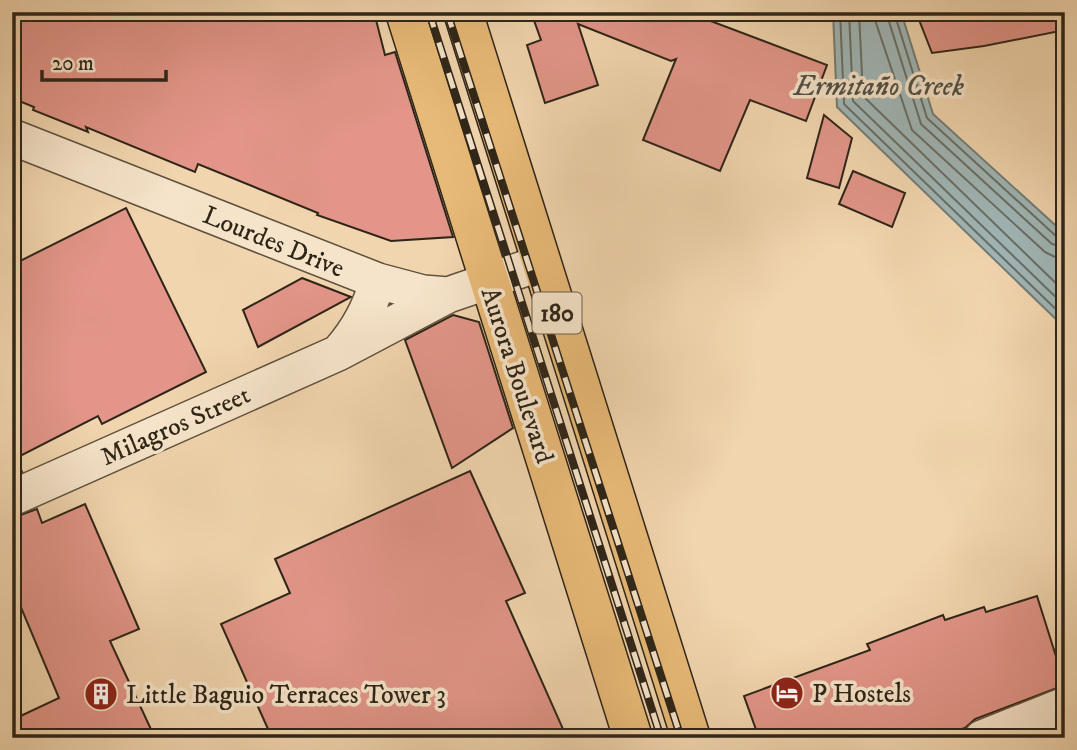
<svg xmlns="http://www.w3.org/2000/svg" width="1077" height="750" viewBox="0 0 1077 750" font-family="'IM FELL DW Pica',serif">
  <style>
    .water { fill: #a0b6b6; stroke: #727c77; stroke-width: 2 }
    .lines { fill: none; stroke-linecap: round; stroke-linejoin: round }
    .shore { stroke: #676e67; stroke-width: 2 }
    .building { fill: #e29588; stroke: #2e2518; stroke-width: 2 }
    .minor-casing { stroke: #5f513e; stroke-width: 38 }
    .primary-casing { stroke: #2e2518; stroke-width: 41 }
    .minor { stroke: #f6e4ca; stroke-width: 35 }
    .primary { stroke: #e8ba77; stroke-width: 38 }
    .rail-casing { stroke: #2e2518; stroke-width: 8 }
    .rail { stroke: #f6e4ca; stroke-width: 5; stroke-dasharray: 16; stroke-linecap: butt }
    .labels { text-anchor: middle; stroke-width: 7; stroke-linejoin: round; paint-order: stroke }
    .shield { fill: #f6e4ca; stroke: #6a5e4d; stroke-width: 2 }
    .shield-label { font-size: 24px; font-weight: bold; fill: #2e2518 }
    .street-label { font-size: 26px; fill: #2e2518; stroke: #f6e4ca }
    .poi-label { font-size: 26px; fill: #2e2518; stroke: #f6e4ca; text-anchor: start }
    .water-label { font-size: 28px; font-style: italic; fill: #505047; stroke: #f6e4ca }
  </style>
  <rect width="100%" height="100%" fill="#f1d5ae"/>
  <filter id="stains"><feTurbulence type="fractalNoise" baseFrequency=".00286" numOctaves="4"/><feColorMatrix values="0 0 0 0 .2 0 0 0 0 .09 0 0 0 0 .02 0 0 0 .5 -.17"/></filter>
  <radialGradient id="worn" r=".72"><stop offset=".6" stop-color="#630" stop-opacity="0"/><stop offset="1" stop-color="#630" stop-opacity=".3"/></radialGradient>
  <path class="water" d="M833 12H901L933 114 1065 234V328L837 107Z"/>
  <g class="lines">
    <path class="shore" d="M840 12 844 104 1065 318
      M849 12 853 101 1065 306
      M859 12 863 96 1065 292
      M875 12 876 23 912 130 1045 252 1055 257 1065 258
      M886 12 921 124 1052 244 1065 247
      M894 12 927 118 1057 237 1065 239"/>
  </g>
  <path class="building" d="M12 12H374L385 55 395 52 453 237 391 241 317 215 318 213 198 164 195 172 86 127 88 132 33 110 34 107 12 98Z
    M531 12H687L827 65 806 121 750 100 720 171 643 140 676 59 671 61 578 24 598 85 545 103 527 45 541 40Z
    M916 12H1065V30L984 46 932 53Z
    M824 115 852 138 839 188 807 178Z
    M853 171 905 193 892 227 839 204Z
    M126 208 206 372 102 424 98 416 16 458 22 472 12 476V265Z
    M302 278 351 297 258 347 243 310Z
    M453 315 479 322 513 428 452 468 405 340Z
    M470 471 525 593 506 601 567 738H272L221 624 290 593 275 559Z
    M85 504 139 629 110 641 155 738H12V720L59 698 12 586V518L37 509 42 523Z
    M1037 596 1065 685 975 719 965 728 931 738H759L744 696 870 650 867 644 943 615 945 620 984 607 986 612Z"/>
  <g class="lines">
    <defs>
      <path id="minor" d="M12 137 378 281 423 293 448 295 541 263
        M340 351C359 329 369 309 378 281
        M12 498 338 353 448 295
        M982 738 1065 705"/>
      <path id="primary" d="M405 12 633 738
        M463 12 691 738"/>
    </defs>
    <use href="#minor" class="minor-casing"/>
    <use href="#primary" class="primary-casing"/>
    <use href="#minor" class="minor"/>
    <use href="#primary" class="primary"/>
    <defs>
      <path id="rail" d="M429 12 661 738
        M447 12 681 738"/>
    </defs>
    <use href="#rail" class="rail-casing"/>
    <use href="#rail" class="rail"/>
  </g>
  <defs>
    <symbol id="hotel-disc" viewBox="-11 -11 22 22"><circle r="9.5" fill="#8f2418" stroke="#f6e4ca"/><path d="M-6-4.5h1.5V1H6V5H4.5V3h-9V5H-6ZM-4 0a1.8 1.8 0 1 1 3.6 0ZM.5 0V-2.5h3Q6-2.5 6 0Z" fill="#fff"/></symbol>
    <symbol id="building-disc" viewBox="-11 -11 22 22"><circle r="9.5" fill="#8f2418" stroke="#f6e4ca"/><path d="M-4-6H4V6H1V3H-1V6H-4ZM-2.5-4.3h1.7v1.8h-1.7ZM.8-4.3h1.7v1.8H.8ZM-2.5-1h1.7V.8h-1.7ZM.8-1h1.7V.8H.8Z" fill="#fff"/></symbol>
  </defs>
  <g fill-rule="evenodd">
    <use href="#hotel-disc" x="768" y="674" width="38" height="38"/>
    <use href="#building-disc" x="82" y="675" width="38" height="38"/>
  </g>
  <g class="labels">
    <rect class="shield" x="532.5" y="292.5" width="49" height="41" rx="5"/>
    <g class="shield-label">
      <text x="557" y="321">180</text>
    </g>
    <g class="street-label">
      <text transform="translate(274 241) rotate(22)" y="9">Lourdes Drive</text>
      <text transform="translate(518 375) rotate(72)" y="9">Aurora Boulevard</text>
      <text transform="translate(175 425) rotate(-24)" y="9">Milagros Street</text>
    </g>
    <g class="poi-label">
      <text x="812" y="702">P Hostels</text>
      <text x="126" y="703">Little Baguio Terraces Tower 3</text>
    </g>
    <g class="water-label">
      <text x="879" y="95">Ermitaño Creek</text>
    </g>
  </g>
  <rect width="1077" height="750" fill="none" stroke="#f1d5ae" stroke-width="42"/>
  <rect x="14" y="14" width="1049" height="722" fill="none" stroke="#2e2518" stroke-width="3.5"/>
  <rect x="21" y="21" width="1035" height="708" fill="none" stroke="#2e2518" stroke-width="2"/>
  <path d="M42 70v10h124v-10" fill="none" stroke="#2e2518" stroke-width="3.5"/>
  <text x="52" y="70" font-size="21" fill="#2e2518" stroke="#f6e4ca" stroke-width="5" paint-order="stroke">20 m</text>
  <rect width="100%" height="100%" filter="url(#stains)"/>
  <rect width="100%" height="100%" fill="url(#worn)"/>
</svg>
